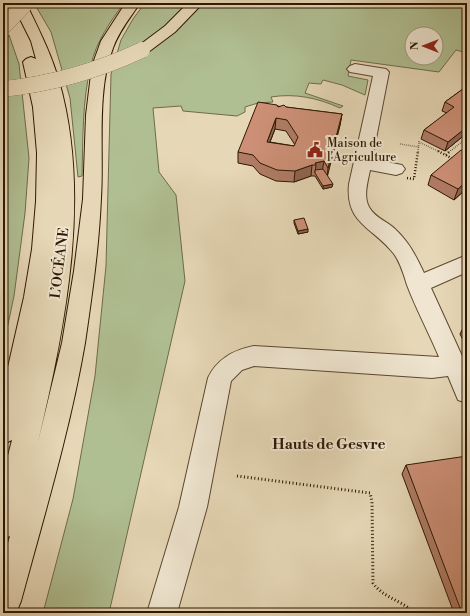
<svg xmlns="http://www.w3.org/2000/svg" width="470" height="616" viewBox="0 0 470 616" font-family="'Libre Bodoni',serif">
  <style>
    .green { fill: #b0bf92; stroke: #6e6b49; fill-rule: evenodd }
    .lines { fill: none; stroke-linecap: round; stroke-linejoin: round }
    .minor-casing { stroke: #5b472e; stroke-width: 2 }
    .highway-casing { stroke: #2d1700; stroke-width: 2 }
    .path-far2 { stroke: #2d1700; stroke-width: 1.5; stroke-dasharray: 0.5 1.5; stroke-linecap: butt }
    .path-far1 { stroke: #2d1700; stroke-width: 2.5; stroke-dasharray: 1 2; stroke-linecap: butt }
    .path { stroke: #2d1700; stroke-width: 3; stroke-dasharray: 1 2.5; stroke-linecap: butt }
    .minor { fill: #efe5d0; fill-rule: evenodd }
    .highway { fill: #e6d7b6; fill-rule: evenodd }
    .highway-bridge-casing { stroke: #2d1700; stroke-width: 16; stroke-linecap: butt }
    .highway-bridge { stroke: #e6d7b6; stroke-width: 16 }
    .wall { fill: #b07c66; stroke: #2d1700; fill-rule: evenodd }
    .shaded-wall { fill: #906553; stroke: #2d1700 }
    .building { fill: #cd9077; stroke: #2d1700; fill-rule: evenodd }
    .labels { text-anchor: middle; stroke-width: 4; stroke-linejoin: round; paint-order: stroke }
    .far-poi-label { font-size: 12px; fill: #2d1700; stroke: #efe5d0; text-anchor: start }
    .street-label { font-size: 14px; fill: #2d1700; stroke: #efe5d0 }
    .neighbourhood-label { font-size: 15px; font-weight: bold; fill: #2d1700; stroke: #efe5d0 }
  </style>
  <rect width="100%" height="100%" fill="#e6d7b6"/>
  <filter id="stains"><feTurbulence type="fractalNoise" baseFrequency=".005" numOctaves="4"/><feColorMatrix values="0 0 0 0 .2 0 0 0 0 .09 0 0 0 0 .02 0 0 0 .5 -.17"/></filter>
  <radialGradient id="worn" r=".72"><stop offset=".6" stop-color="#630" stop-opacity="0"/><stop offset="1" stop-color="#630" stop-opacity=".3"/></radialGradient>
  <path class="green" d="M34 3H124C110 22 96 42 91 65 82 101 83 140 82 176L78 177 70 98 51 32Z
    M145 3H467V53L456 50 439 72 351 60 348 76 368 80 365 95 342 85 323 80 321 84 309 83 305 93 343 106 340 108C318 98 295 93 271 97L273 102 258 103 245 107V112L237 116 183 111 181 106 153 108 159 172 176 195 185 281 109 613H43L73 499 95 376 106 266 111 74 121 40 133 19ZM412 34H436V58H412Z
    M9 35 19 64 29 158 25 213 14 296 3 348V44Z"/>
  <g class="lines">
    <defs>
      <path id="minor" d="M355 64 386 69 389 72 372 159 402 165 405 169 402 173 396 175 370 170C368 181 363 196 369 207 375 218 387 221 395 229 409 242 416 256 424 273L467 255V272L431 288 467 367V403L458 400 448 376 432 378 254 366 242 370 231 381 207 507 177 613H147L179 507 208 378C217 359 233 350 254 346L439 357C429 333 416 309 407 285 404 275 400 262 394 254 373 227 345 224 349 184L373 76 350 72 347 69 350 66Z"/>
      <path id="highway" d="M12 3H26C38 28 51 53 59 81 92 196 65 328 38 442L62 343 74 271 83 199 86 115 92 66 101 41 123 7 126 3H140C130 18 119 31 113 48 96 90 104 153 101 198 99 247 92 295 85 343 70 430 44 516 21 601L16 613H3V560L10 536 3 539V475L12 440 3 444V389L24 297 32 249 36 201 37 153 33 107 23 62 26 59 31 57 36 59 31 41Z
        M188 3H203L175 32 147 53 142 54 137 53 135 50 137 47 165 26Z"/>
    </defs>
    <use href="#minor" class="minor-casing"/>
    <use href="#highway" class="highway-casing"/>
    <path class="path-far2" d="M400 144 419 147
      M418 152 419 142 440 152
      M449 152 467 138"/>
    <path class="path-far1" d="M438 151 453 159
      M446 155 450 151
      M407 178 414 179 418 151"/>
    <path class="path" d="M237 476 370 493 372 501 373 583C383 598 402 600 414 613"/>
    <use href="#minor" class="minor"/>
    <use href="#highway" class="highway"/>
    <defs>
      <path id="highway-bridge" d="M3 27 26 3
        M3 89C52 84 97 71 142 50"/>
    </defs>
    <use href="#highway-bridge" class="highway-bridge-casing"/>
    <use href="#highway-bridge" class="highway-bridge"/>
  </g>
  <path class="wall" d="M467 86V133L445 151 421 139 424 130 447 113 442 111 445 102Z
    M277 106 342 114 340 125 327 176 332 187 323 189 315 176H311L294 182 276 181 260 174 253 166 238 163V152ZM275 129 286 131 295 145 294 146 270 142Z
    M467 153V188L454 200 428 185 431 175Z
    M294 220 308 232 298 234 294 223Z
    M467 327V348L460 334 463 328Z
    M406 465 467 613H454L402 474Z"/>
  <path class="shaded-wall" d="M342 114 340 125 327 178 328 168Z
    M276 118 275 129 266 152 267 142Z
    M467 127V133L445 151 448 142Z
    M324 161 322 172 315 173 316 165 315 163Z
    M312 165 311 176 294 182 295 171Z
    M467 181V188L454 200 458 189Z
    M333 184 332 187 323 189V186Z
    M308 229V232L298 234V231Z"/>
  <path class="building" d="M467 86V114L466 115H467V127L448 142 424 130 454 107 445 102Z
    M258 102 277 105 278 107 284 105 286 107 342 114 328 168 324 161 315 163 316 165H312L295 171 277 170 260 163 253 155 238 152ZM276 118 287 120 298 137 294 146 267 142Z
    M461 150 467 153V181L458 189 431 175Z
    M323 169 333 184 323 186 315 173V170Z
    M304 218 308 229 298 231 294 220Z
    M467 327V337L463 328Z
    M467 456V613H462L406 465Z"/>
  <defs>
    <symbol id="civic-bare" viewBox="-9 -9 18 18"><path d="M-.6-6.5H3V-4.5H.6V-3L4-1V1h2V6H-6V1h2V-1L-.6-3ZM-1.2 2.5V6h2.4V2.5Z" fill="#8f2418" stroke="#efe5d0" stroke-width="2.5" paint-order="stroke"/></symbol>
  </defs>
  <g fill-rule="evenodd">
    <use href="#civic-bare" x="304" y="139" width="22" height="22"/>
  </g>
  <g class="labels">
    <g class="far-poi-label">
      <text x="327" y="147">Maison de<tspan x="327" dy="14">l'Agriculture</tspan></text>
    </g>
    <g class="street-label">
      <text transform="translate(59 263) rotate(-83)" y="5">L’OCÉANE</text>
    </g>
    <g class="neighbourhood-label">
      <text x="329" y="449">Hauts de Gesvre</text>
    </g>
  </g>
  <rect width="470" height="616" fill="none" stroke="#e6d7b6" stroke-width="16"/>
  <rect x="4" y="4" width="462" height="608" fill="none" stroke="#2d1700" stroke-width="2"/>
  <rect x="8" y="8" width="454" height="600" fill="none" stroke="#2d1700"/>
  <g transform="translate(424 46) rotate(270)"><circle r="19" fill="#efe5d0" stroke="#a1937d"/>
  <path d="M0-3L7 15L0 10L-7 15Z" fill="#8f2418"/>
  <text y="-6" font-size="11" font-weight="bold" text-anchor="middle" fill="#2d1700">N</text>
  </g>
  <rect width="100%" height="100%" filter="url(#stains)"/>
  <rect width="100%" height="100%" fill="url(#worn)"/>
</svg>
